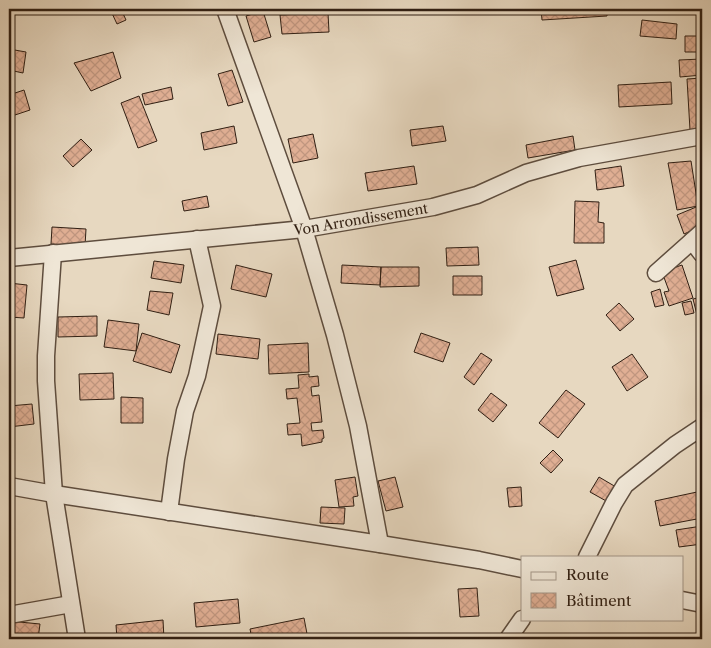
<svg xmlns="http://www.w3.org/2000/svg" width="711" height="648" viewBox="0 0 711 648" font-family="'Libre Caslon Text',serif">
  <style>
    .building { fill: url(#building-cross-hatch); stroke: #301f13 }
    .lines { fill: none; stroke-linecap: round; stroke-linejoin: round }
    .minor-casing { stroke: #5e4d3e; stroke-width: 19 }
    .minor { stroke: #efe6d6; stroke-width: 16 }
    .labels { text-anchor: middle; stroke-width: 4.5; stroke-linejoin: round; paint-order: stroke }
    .street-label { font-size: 14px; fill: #301f13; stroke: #efe6d6 }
  </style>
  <defs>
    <pattern id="building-cross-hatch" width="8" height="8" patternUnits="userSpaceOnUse" patternTransform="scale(1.25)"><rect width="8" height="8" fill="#e0af94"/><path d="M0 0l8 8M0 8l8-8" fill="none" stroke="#c0967f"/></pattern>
  </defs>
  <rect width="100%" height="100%" fill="#e7d8c0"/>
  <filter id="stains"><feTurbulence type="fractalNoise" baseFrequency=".004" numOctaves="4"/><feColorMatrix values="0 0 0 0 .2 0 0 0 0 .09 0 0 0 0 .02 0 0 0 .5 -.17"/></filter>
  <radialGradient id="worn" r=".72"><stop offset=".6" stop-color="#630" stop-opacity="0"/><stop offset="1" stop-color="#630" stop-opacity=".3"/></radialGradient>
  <path class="building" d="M110 9H121L126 20 117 24Z
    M541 9H607V16L542 20Z
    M263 11 271 37 254 42 246 16Z
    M328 13 329 32 282 34 280 15Z
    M642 20 677 24 676 39 640 36Z
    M685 36H702V52H685Z
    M9 49 26 52 23 73 9 70Z
    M113 52 121 78 91 91 74 63Z
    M702 59V75L680 77 679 60Z
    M232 70 243 102 228 106 218 74Z
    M702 78V129L690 130 687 79Z
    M671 82 672 104 619 107 618 85Z
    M171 87 173 99 145 105 142 94Z
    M24 90 30 110 9 117V95Z
    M139 96 157 141 138 148 121 103Z
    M234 126 237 143 204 150 201 133Z
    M443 126 446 141 412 146 410 130Z
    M313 134 318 158 293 163 288 139Z
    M573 136 575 150 528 158 526 145Z
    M81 139 92 150 73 167 63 156Z
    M691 161 698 206 677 210 668 163Z
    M414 166 417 184 368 191 365 173Z
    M621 166 624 186 597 190 595 170Z
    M702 194V209L698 195Z
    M207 196 209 207 184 211 182 201Z
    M575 201 599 202 598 222 604 223V243H574Z
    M701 205 702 209V226L684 234 677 215Z
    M52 227 86 229 85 246 51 244Z
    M478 247 479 265 447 266 446 248Z
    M576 260 584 289 557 296 549 267Z
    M154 261 184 265 181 283 151 278Z
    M236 265 272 274 266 297 231 289Z
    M342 265 381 267 380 285 341 283Z
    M682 265 693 298 669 306 664 292 669 291 662 272Z
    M381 267H419V286L380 287Z
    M453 276H482V295H453Z
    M9 283 27 285 24 318 9 317Z
    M660 289 664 305 655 307 651 292Z
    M150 291 173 293 169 315 147 310Z
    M702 297V322L699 323 693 299Z
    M691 301 694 313 685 315 682 303Z
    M619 303 634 319 620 331 606 315Z
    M97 316V336L58 337V317Z
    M108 320 139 324 136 351 104 347Z
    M142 333 180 345 171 373 133 361Z
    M421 333 450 343 443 362 414 352Z
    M218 334 260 339 258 359 216 354Z
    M308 343 309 372 269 374 268 345Z
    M481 353 492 360 474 385 464 377Z
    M632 354 648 377 627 391 612 367Z
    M113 373 114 399 80 400 79 374Z
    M309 374V377L318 376 319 386 311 387 312 396 319 395 322 422 311 423 312 431 323 430 324 438 322 439V442L302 446 301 434 288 435 287 424 300 423 297 398 287 399 286 389 299 388 298 375Z
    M566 390 585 404 558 438 539 423Z
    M491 393 507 405 493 422 478 410Z
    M121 397 143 398V423H121Z
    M32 404 34 424 9 427V406Z
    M553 450 563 460 551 473 540 463Z
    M355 477 358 496 353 497 354 506 339 507 335 480Z
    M395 477 403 507 386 511 378 481Z
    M599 477 616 487 608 502 590 492Z
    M521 487 522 506 509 507 507 488Z
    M697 492 702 518 660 526 655 501Z
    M321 507 345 508 344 524 320 523Z
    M702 526V544L679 547 676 530Z
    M477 588 479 616 460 617 458 589Z
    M238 599 240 623 196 627 194 603Z
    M304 618 308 639H252L250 629Z
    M163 620 164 639H117L116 625Z
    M9 621 40 624 38 639H9Z"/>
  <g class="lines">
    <defs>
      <g id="minor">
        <path d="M225 9 304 229 335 335 358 426 380 544"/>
        <path d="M692 241 702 254"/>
        <path d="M53 253 46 356V381L54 494 77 639"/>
        <path id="s1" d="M9 258 304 229 433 207 477 195 526 173 579 158 702 136"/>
        <path d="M656 273 702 232"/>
        <path d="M9 486 54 494 380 544 479 560 522 569"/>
        <path d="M169 512 176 459 185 411 197 376 212 306 197 239"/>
        <path d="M587 557 614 503 625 485 675 445 702 427"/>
        <path d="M682 600 702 604"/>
        <path d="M9 615 71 604"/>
        <path d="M508 639 522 619"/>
      </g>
    </defs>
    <use href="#minor" class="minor-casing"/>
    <use href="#minor" class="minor"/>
  </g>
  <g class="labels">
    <g class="street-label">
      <text dy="5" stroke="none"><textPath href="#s1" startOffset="354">Von Arrondissement</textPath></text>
    </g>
  </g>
  <rect width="711" height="648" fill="none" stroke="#e7d8c0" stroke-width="30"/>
  <rect x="10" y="10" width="691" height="628" fill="none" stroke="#301f13" stroke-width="2.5"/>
  <rect x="15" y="15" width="681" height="618" fill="none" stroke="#301f13"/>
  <rect x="521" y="556" width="162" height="65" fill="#efe6d6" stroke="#a39688"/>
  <rect x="531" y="572" width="25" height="8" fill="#efe6d6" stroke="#a39688"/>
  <text x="566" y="580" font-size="15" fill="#301f13">Route</text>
  <rect x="531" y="593" width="25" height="15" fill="url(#building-cross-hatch)" stroke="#a39688"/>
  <text x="566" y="606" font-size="15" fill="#301f13">Bâtiment</text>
  <rect width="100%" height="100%" filter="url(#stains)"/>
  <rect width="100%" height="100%" fill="url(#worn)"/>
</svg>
